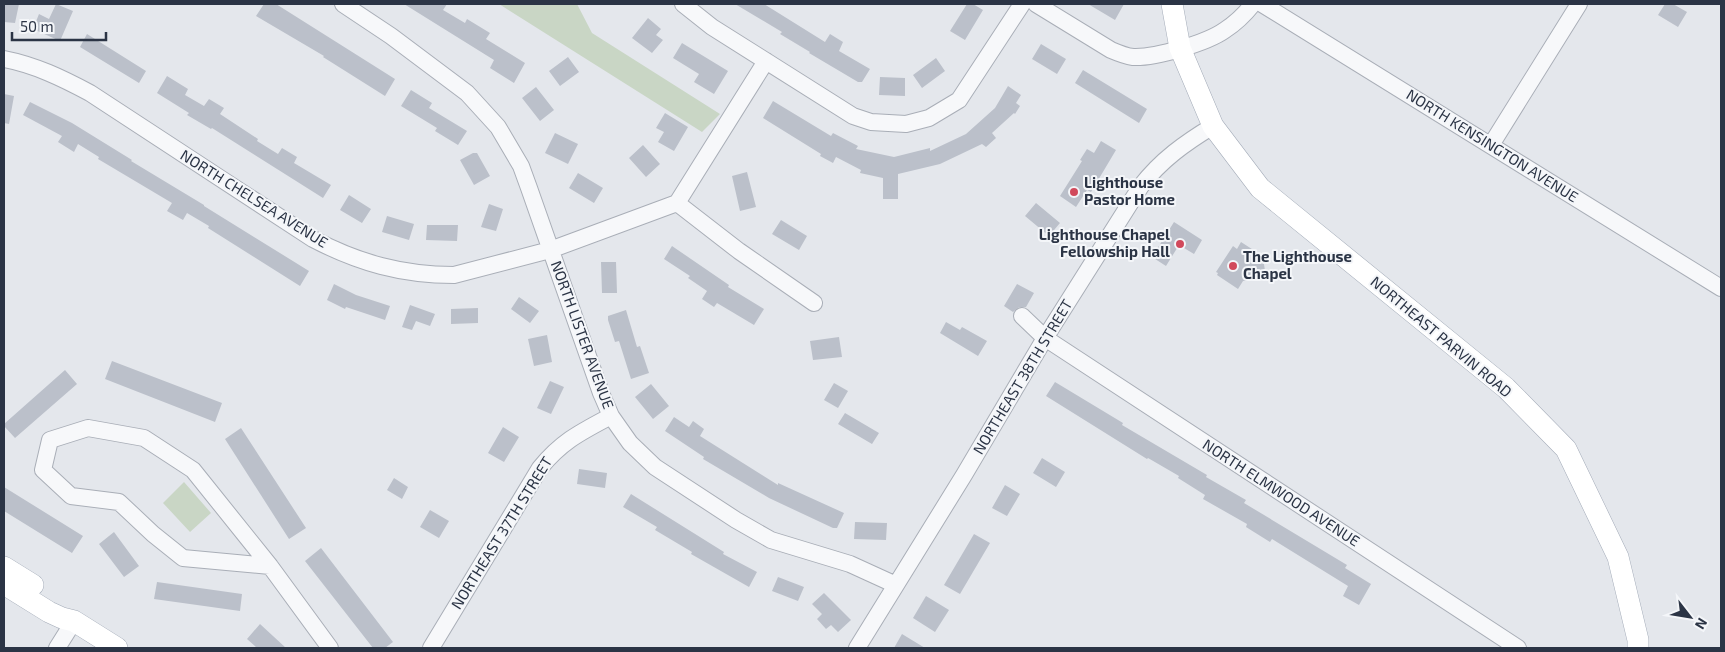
<svg xmlns="http://www.w3.org/2000/svg" width="1725" height="652" viewBox="0 0 1725 652" font-family="'Exo 2',sans-serif">
  <style>
    .green { fill: #c9d6c5 }
    .building { fill: #bbc0ca }
    .lines { fill: none; stroke-linecap: round; stroke-linejoin: round }
    .minor-casing { stroke: #a9aeb7; stroke-width: 18 }
    .major-casing { stroke: #a3abb8; stroke-width: 22 }
    .minor { stroke: #f7f8fa; stroke-width: 16 }
    .major { stroke: #fff; stroke-width: 21 }
    .poi-dot { fill: #d1495b; stroke: #f4f6f9; stroke-width: 2 }
    .labels { text-anchor: middle; stroke-width: 4; stroke-linejoin: round; paint-order: stroke }
    .street-label { font-size: 15px; fill: #2b3445; stroke: #f4f6f9 }
    .poi-label { font-size: 15px; font-weight: bold; fill: #2b3445; stroke: #f4f6f9; text-anchor: start }
  </style>
  <rect width="100%" height="100%" fill="#e4e7ec"/>
  <path class="green" d="M499 4H577L592 33 720 114 702 132Z
    M184 482 211 513 190 532 163 503Z"/>
  <path class="building" d="M4 4H19L15 23 4 22Z
    M56 4 73 11 60 41 33 29 39 14 49 19Z
    M264 4H276L395 79 385 96 323 57 324 56 256 16Z
    M404 4H447L443 10 465 23 467 19 490 33 486 39 525 63 514 83 490 68 494 60Z
    M735 4H764L825 42 830 34 843 42 839 51 870 69 862 82H858L809 53 810 52 780 34 782 32Z
    M967 4H973L983 10 965 40 950 31Z
    M1088 4H1124L1115 20Z
    M1665 4H1673L1687 12 1678 27 1658 15Z
    M648 18 661 29 656 35 663 40 652 53 632 38Z
    M87 34 146 71 139 83 80 47Z
    M682 43 728 71 714 94 694 82 699 74 673 58Z
    M1041 44 1066 59 1057 74 1032 59Z
    M568 57 579 72 560 86 549 71Z
    M936 58 945 71 922 88 913 75Z
    M1083 70 1147 109 1139 123 1075 83Z
    M167 76 188 89 185 95 204 106 209 99 224 108 220 114 258 139 257 141 278 154 282 148 297 157 294 163 331 185 323 198 212 128 211 129 187 115 189 113 157 93Z
    M880 77 905 78V96L879 95Z
    M1008 86 1021 95 1016 103 1020 106 1015 114 1014 113 992 133 996 138 986 147 982 144 940 164 898 174V199H883V178L860 173 861 170 836 157 833 163 820 156 821 154 763 118 773 101 831 136 833 133 858 146 856 149 894 157 930 148V151L966 134 995 108Z
    M536 87 554 110 540 121 522 98Z
    M411 90 432 103 429 108 467 131 458 145 435 131 437 128 401 106Z
    M4 94 14 96 9 124 4 123Z
    M30 102 72 123 132 160 131 161 204 205V206L309 271 300 286 208 228 209 226 187 213 183 220 167 211 172 203 98 159 99 157 78 144 74 152 58 142 62 136 23 115Z
    M665 113 688 127 674 151 658 142 664 132 656 128Z
    M555 133 578 144 568 164 545 153Z
    M1101 141 1116 150 1091 192 1087 190 1076 207 1060 196 1082 161 1080 160 1087 149 1094 153Z
    M643 145 660 164 646 177 629 158Z
    M473 153H477L490 176 474 185 460 160Z
    M747 172 756 207 740 211 732 176Z
    M578 173 603 188 594 203 569 188Z
    M349 195 371 209 362 223 340 210Z
    M1036 203 1060 223 1049 236 1025 216Z
    M489 204 503 209 496 231 481 227Z
    M387 216 414 224 409 240 382 232Z
    M781 220 807 236 799 250 772 234Z
    M1174 222 1202 240 1194 254 1179 245 1166 266 1152 257Z
    M427 225H458L457 241 426 240Z
    M1241 242 1258 253 1259 259 1263 258 1266 277 1243 281 1238 289 1217 275 1218 273 1216 272 1233 246 1237 249Z
    M672 246 729 285 728 287 764 309 754 325 717 303 714 307 702 299 707 291 688 278 690 276 664 259Z
    M601 262H616L617 293H602Z
    M334 284 356 295 390 306 385 320 346 307 345 309 327 300Z
    M1017 284 1034 293 1026 307H1019L1013 312 1004 306Z
    M519 297 539 311 530 323 511 309Z
    M410 305 435 314 430 326 416 321 412 330 402 327Z
    M478 308V323L451 324V309Z
    M626 310 637 347 640 346 649 373 631 379 619 341 615 342 608 320V316Z
    M946 322 960 330 962 327 987 341 978 356 940 333Z
    M547 335 552 362 534 366 528 339Z
    M839 337 842 357 813 360 810 341Z
    M112 361 222 403 215 422 105 379Z
    M65 370 77 384 15 438 4 426V424Z
    M550 381 564 387 551 414 537 408Z
    M1055 382 1123 423 1122 425 1207 475 1206 477 1246 500 1244 503 1347 565 1345 568 1371 584 1359 605 1343 596 1348 586 1272 539 1270 542 1246 527 1247 524 1203 499 1205 495 1178 478 1179 476 1148 458 1147 459 1046 396Z
    M834 383 848 391 838 408 824 400Z
    M651 384 669 406 653 419 635 397Z
    M845 413 879 433 872 444 838 424Z
    M674 417 689 427 693 421 704 429 700 436 778 485V483L844 513 837 528H833L769 498 703 459 704 457 665 431Z
    M503 427 519 437 504 462 488 453Z
    M241 428 306 528 289 539 225 439Z
    M1042 458 1065 472 1056 487 1033 473Z
    M579 469 607 473 605 488 577 484Z
    M394 478 408 487 402 499 387 490Z
    M1005 485 1020 494 1007 516 992 508Z
    M4 487 83 536 72 553 4 511Z
    M631 494 724 552 723 554 757 572 749 587 691 554 692 552 655 530 657 527 623 507Z
    M430 510 449 521 439 538 420 527Z
    M855 522 887 523 886 540 854 539Z
    M114 532 139 566 124 577 99 544Z
    M974 534 990 543 960 594 944 585Z
    M321 548 393 642 385 648H373L305 561Z
    M778 577 804 587 798 601 772 591Z
    M157 582 242 594 240 611 154 599Z
    M824 593 851 620 838 632 831 625 826 629 817 619 822 614 812 604Z
    M926 596 949 610 935 632 913 618Z
    M260 624 286 648H257L247 639Z
    M902 634 925 648H894Z"/>
  <g class="lines">
    <defs>
      <path id="minor" d="M343 4 391 36 467 93 498 127 521 166 529 188 601 393 611 416 630 443 655 467 736 520 771 540 850 564 896 585
        M683 4 712 27 853 116 871 122 906 124 929 118 959 100 1022 4
        M1036 4 1111 50C1118 53 1125 56 1133 57 1155 58 1207 43 1225 30 1236 23 1245 14 1253 4
        M1262 4 1721 288
        M4 59C35 65 62 78 90 93L313 239C359 263 402 275 454 275L550 250 677 203 766 61
        M1491 145 1579 4
        M677 203 739 251 814 303
        M1022 316 1045 338 1518 648
        M88 428 144 438 193 470 270 566 183 558 153 534 119 502 71 496 43 470 50 440Z
        M270 566 330 648
        M57 648 74 621
        M431 648 540 468C562 441 581 432 611 416
        M857 648 964 475 1045 338 1141 186C1161 160 1185 143 1213 126"/>
      <path id="major" d="M1172 4 1180 48 1213 126 1260 188 1506 388 1566 449 1618 557 1638 640V648
        M4 567 33 585
        M4 584 49 612 62 618 74 621 117 648"/>
    </defs>
    <use href="#minor" class="minor-casing"/>
    <use href="#major" class="major-casing"/>
    <use href="#minor" class="minor"/>
    <use href="#major" class="major"/>
  </g>
  <g class="poi-dot">
    <circle cx="1074" cy="192" r="5"/>
    <circle cx="1180" cy="244" r="5"/>
    <circle cx="1233" cy="266" r="5"/>
  </g>
  <g class="labels">
    <g class="street-label">
      <text transform="translate(1492 146) rotate(32)" y="5">NORTH KENSINGTON AVENUE</text>
      <text transform="translate(254 199) rotate(32)" y="5">NORTH CHELSEA AVENUE</text>
      <text transform="translate(582 335) rotate(70)" y="5">NORTH LISTER AVENUE</text>
      <text transform="translate(1441 337) rotate(40)" y="5">NORTHEAST PARVIN ROAD</text>
      <text transform="translate(1023 377) rotate(-59)" y="5">NORTHEAST 38TH STREET</text>
      <text transform="translate(1281 493) rotate(33)" y="5">NORTH ELMWOOD AVENUE</text>
      <text transform="translate(502 533) rotate(-58)" y="5">NORTHEAST 37TH STREET</text>
    </g>
    <g class="poi-label">
      <text x="1084" y="188">Lighthouse<tspan x="1084" dy="17">Pastor Home</tspan></text>
      <text x="1170" y="240" text-anchor="end">Lighthouse Chapel<tspan x="1170" dy="17">Fellowship Hall</tspan></text>
      <text x="1243" y="262">The Lighthouse<tspan x="1243" dy="17">Chapel</tspan></text>
    </g>
  </g>
  <rect width="1725" height="652" fill="none" stroke="#2b3445" stroke-width="10"/>
  <g transform="translate(1690 617) rotate(121)" stroke="#f4f6f9" stroke-width="4" paint-order="stroke">
  <path d="M0-4L9 19L0 12L-9 19Z" fill="#2b3445"/>
  <text y="-8" font-size="14" font-weight="bold" text-anchor="middle" fill="#2b3445">N</text>
  </g>
  <path d="M12 32v8h94v-8" fill="none" stroke="#2b3445" stroke-width="2.5"/>
  <text x="20" y="32" font-size="15" fill="#2b3445" stroke="#f4f6f9" stroke-width="4" paint-order="stroke">50 m</text>
</svg>
